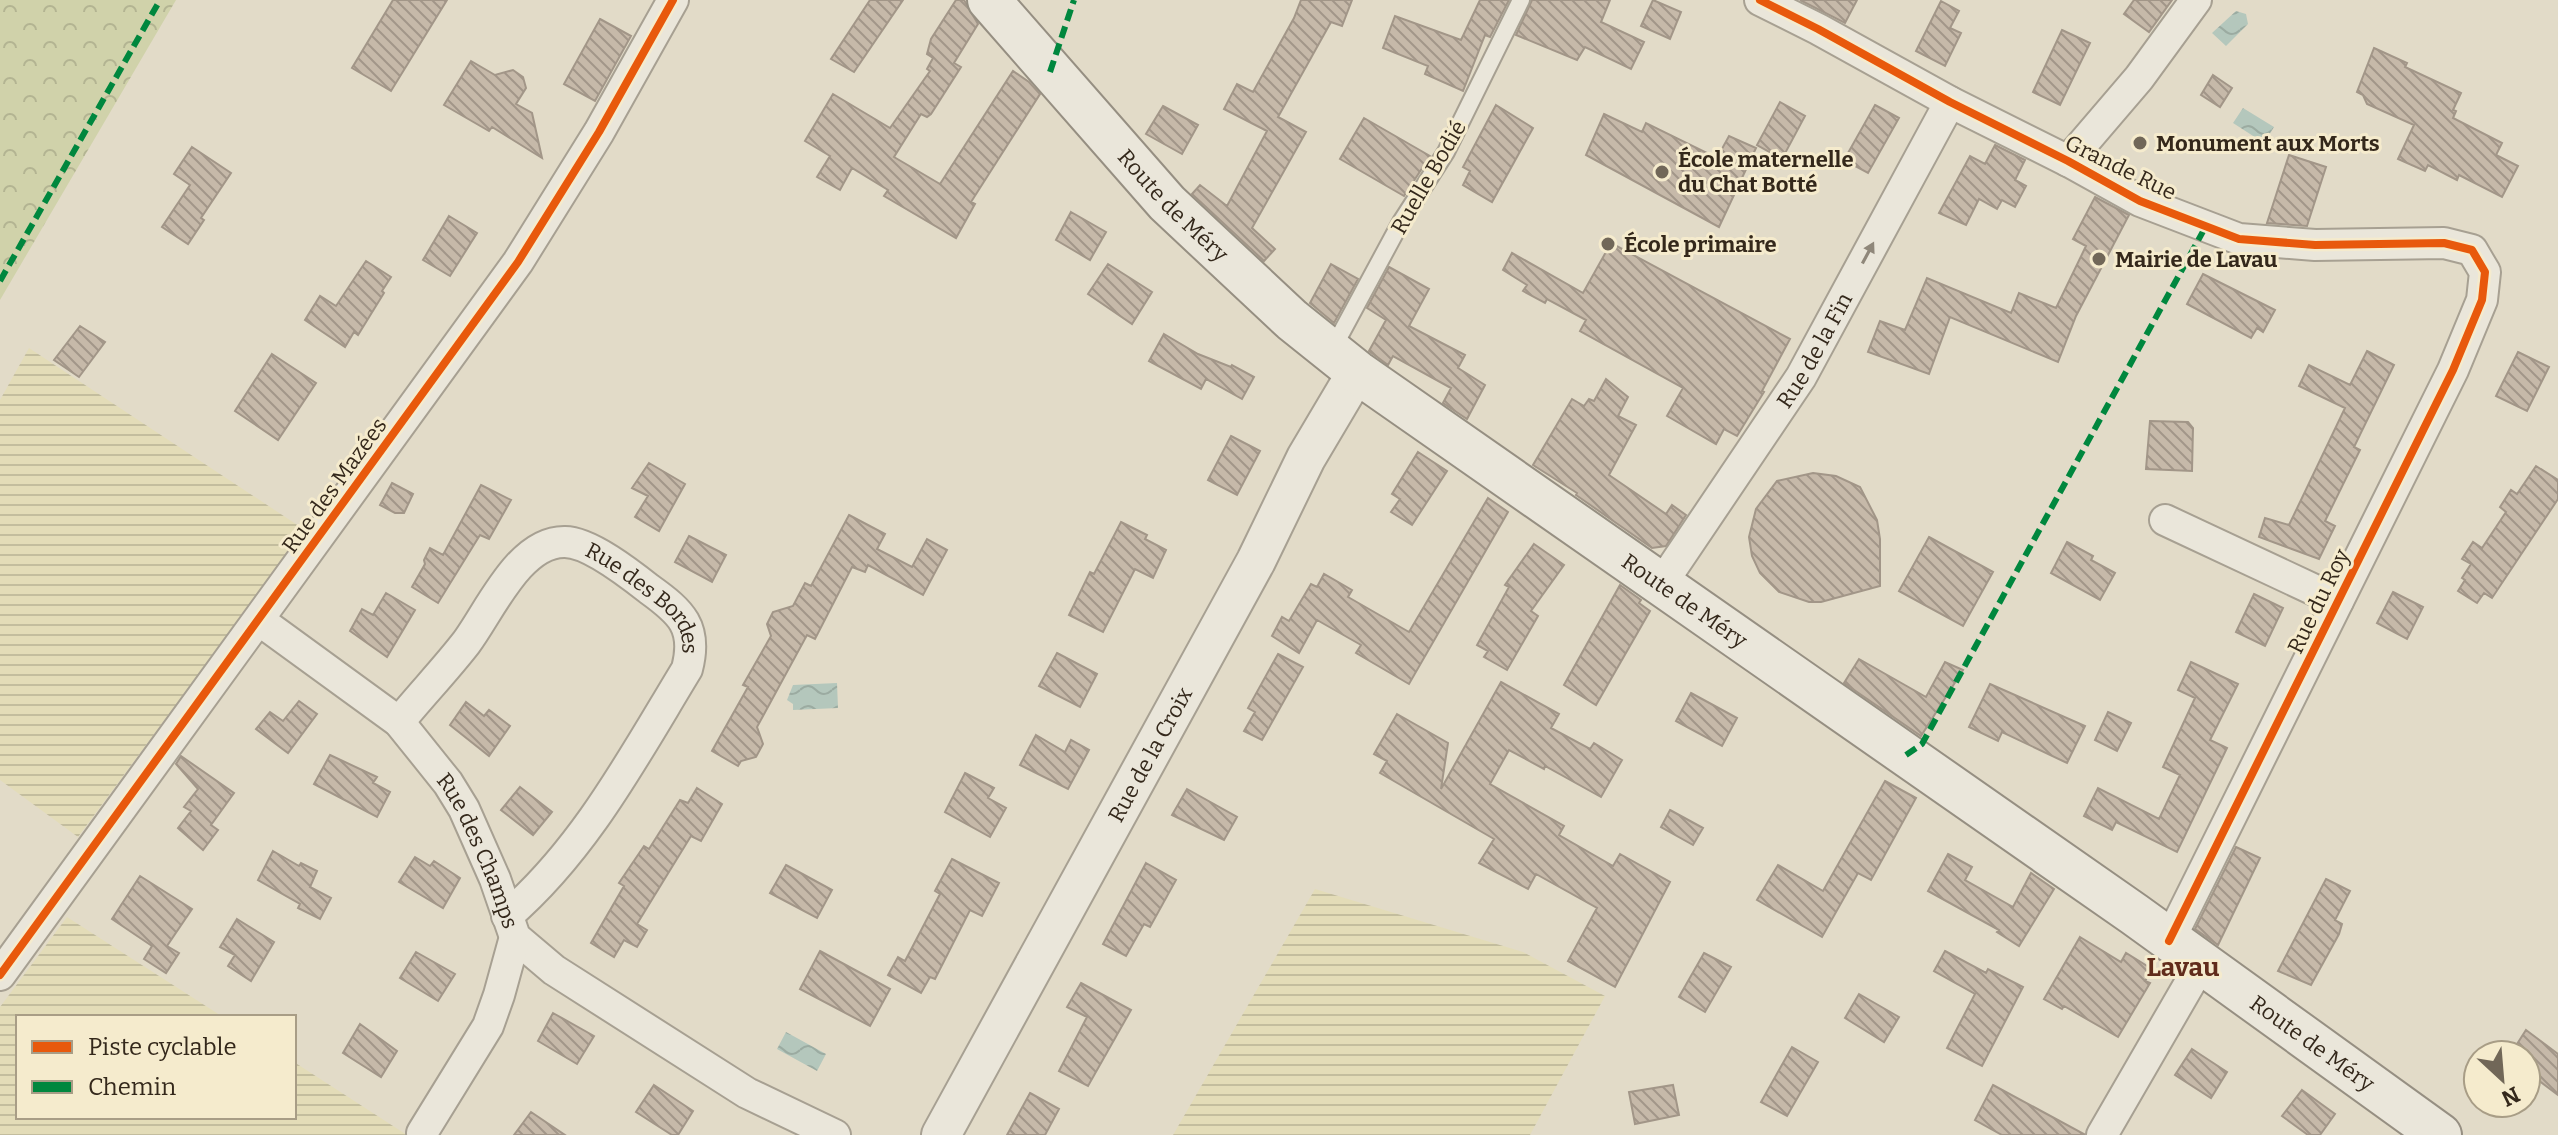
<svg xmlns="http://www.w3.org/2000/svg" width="2558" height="1135" viewBox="0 0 2558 1135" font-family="Bitter,serif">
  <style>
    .farmland { fill: url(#farmland-rules) }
    .forest { fill: url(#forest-crowns) }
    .water { fill: url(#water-waves) }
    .building { fill: url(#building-back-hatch); stroke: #a29688; stroke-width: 2 }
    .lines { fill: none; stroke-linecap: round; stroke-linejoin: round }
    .service-casing { stroke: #a7a092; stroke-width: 20 }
    .minor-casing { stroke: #a7a092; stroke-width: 34 }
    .tertiary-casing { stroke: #a7a092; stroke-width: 42 }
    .secondary-casing { stroke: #968f82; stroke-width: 46 }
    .service { stroke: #eae6da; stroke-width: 16 }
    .minor { stroke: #eae6da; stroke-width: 30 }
    .tertiary { stroke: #eae6da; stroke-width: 38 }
    .secondary { stroke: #eae6da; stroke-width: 42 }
    .quiet { stroke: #00873e; stroke-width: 6; stroke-dasharray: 12 6; stroke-linecap: butt }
    .cycleway-casing { stroke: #f5ebcd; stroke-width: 13 }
    .cycleway { stroke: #e8590c; stroke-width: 8 }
    .oneway { fill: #8f877a }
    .poi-dot { fill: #716758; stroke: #f5ebcd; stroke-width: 3 }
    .labels { text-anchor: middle; stroke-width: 6; stroke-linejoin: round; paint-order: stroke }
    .poi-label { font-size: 22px; font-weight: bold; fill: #34281b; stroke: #f5ebcd; text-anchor: start }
    .street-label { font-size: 22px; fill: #34281b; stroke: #f5ebcd }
    .quarter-label { font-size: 26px; font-weight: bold; fill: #612c1b; stroke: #f5ebcd }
  </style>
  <defs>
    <pattern id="farmland-rules" width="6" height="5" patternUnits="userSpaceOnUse" patternTransform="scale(2)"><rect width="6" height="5" fill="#e3dcb8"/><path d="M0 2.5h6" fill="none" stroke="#c3bd9e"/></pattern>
    <pattern id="forest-crowns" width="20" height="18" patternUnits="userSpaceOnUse" patternTransform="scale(2)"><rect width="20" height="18" fill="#d0d2aa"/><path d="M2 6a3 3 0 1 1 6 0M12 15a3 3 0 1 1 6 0" fill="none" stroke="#b3b492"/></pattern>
    <pattern id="water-waves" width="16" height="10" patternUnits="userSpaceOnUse" patternTransform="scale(2)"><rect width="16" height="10" fill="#b4c7bc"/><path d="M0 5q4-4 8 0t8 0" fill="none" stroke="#9baba1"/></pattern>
    <pattern id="building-back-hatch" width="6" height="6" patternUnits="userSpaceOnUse" patternTransform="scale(2)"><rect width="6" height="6" fill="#c6b9a9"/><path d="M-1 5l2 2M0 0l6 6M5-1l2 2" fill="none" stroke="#a29689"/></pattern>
  </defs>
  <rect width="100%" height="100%" fill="#e2dbc8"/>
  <path class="farmland" d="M29 348 305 530 78 837 0 780V400Z
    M1315 889 1523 952 1605 996 1530 1135H1173Z
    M67 917 223 1017H18V1117H294V1062L407 1135H0V1007Z"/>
  <path class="forest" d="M0 0H176L0 300Z"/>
  <path class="water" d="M2236 11 2246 14 2248 24 2226 46 2212 33Z
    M2243 108 2274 127 2264 143 2233 123Z
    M837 683 838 708 793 710V704L787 700 793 685Z
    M786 1032 826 1054 817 1071 777 1049Z"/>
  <path class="building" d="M393 0H447L391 91 352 68Z
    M870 0H903L854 72 831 59Z
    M956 0H964L978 24 954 63 961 67 931 114 927 117 921 114 894 157 940 184 1013 71 1029 82 1040 94 971 202 975 204 956 238 884 196 888 190 852 168 840 190 817 177 830 156 805 141 833 94 890 128 930 71 927 69 933 58 927 54 931 39Z
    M1301 0H1352L1342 26 1331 22 1278 117 1306 132 1252 228 1275 249 1264 261 1192 194 1200 185 1227 206 1267 131 1224 109 1237 84 1253 92 1294 18Z
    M1480 0H1509L1490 37 1485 35 1463 91 1425 74 1428 66 1383 48 1395 16 1461 40Z
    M1532 0H1610L1601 22 1644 42 1631 69 1585 47 1577 60 1516 35Z
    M1653 0 1681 12 1670 39 1641 26Z
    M1800 0H1857L1845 23Z
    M2134 0H2172L2149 32 2124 14Z
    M1941 1 1959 11 1950 28 1961 33 1945 66 1916 51Z
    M600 19 631 36 595 101 564 84Z
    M2062 30 2090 43 2060 105 2033 92Z
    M2374 48 2407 63 2405 67 2461 93 2453 110 2456 111 2453 118 2502 143 2496 155 2518 166 2502 197 2459 175 2457 180 2428 165 2425 171 2398 159 2414 125 2367 104 2363 95 2357 92Z
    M471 61 495 75 513 70 523 77 526 88 516 104 532 113 542 158 492 127 489 131 444 105Z
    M2213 75 2232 88 2220 107 2201 95Z
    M1780 102 1805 116 1782 159 1757 145Z
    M1496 105 1533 128 1492 202 1463 185 1470 171 1463 167Z
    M1875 105 1899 118 1868 173 1844 160Z
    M1163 106 1198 125 1182 154 1146 134Z
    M1604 114 1642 132 1646 123 1717 158 1729 136 1756 148 1719 227 1586 155Z
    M1364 118 1430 156 1404 196 1340 159Z
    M1995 145 2025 160 2015 180 2026 186 2015 207 2002 200 1997 209 1979 199 1966 225 1939 213 1970 156 1985 164Z
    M192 147 231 173 201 218 204 220 188 244 162 227 190 185 174 174Z
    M2289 155 2326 167 2307 226 2267 223Z
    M2095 197 2129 215 2076 316 2058 362 1950 317 1929 374 1868 352 1880 321 1905 330 1927 278 2011 313 2019 293 2056 308 2086 246 2073 239Z
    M1071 212 1106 232 1090 260 1056 240Z
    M449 216 477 233 450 276 423 260Z
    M1611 243 1790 339 1762 391 1764 392 1737 436 1724 429 1716 444 1667 416 1683 388 1580 331 1586 320 1547 299 1545 303 1523 291 1527 285 1503 270 1512 253 1583 293Z
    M366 261 391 277 382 291 384 293 358 335 354 332 345 347 305 320 320 296 336 306Z
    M1108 264 1152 292 1132 324 1088 294Z
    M1331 264 1358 279 1334 323 1310 303Z
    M1389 267 1429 289 1409 326 1465 355 1458 368 1485 385 1467 419 1443 403 1451 388 1393 356 1388 365 1369 351 1386 320 1367 308Z
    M2203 274 2275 310 2263 332 2257 328 2251 338 2187 304Z
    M80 326 105 342 79 377 54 360Z
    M1164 334 1198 354 1231 367 1232 365 1254 377 1242 399 1206 379 1201 389 1149 361Z
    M2367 351 2394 365 2354 447 2360 450 2325 521 2335 526 2319 559 2259 537 2265 518 2289 525 2345 408 2299 386 2309 365 2350 385Z
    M2518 352 2549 367 2527 411 2496 396Z
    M272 354 316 383 278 440 235 411Z
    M1606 379 1628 397 1618 416 1636 425 1609 475 1666 514 1672 505 1686 515 1666 546 1652 548 1576 495 1577 493 1533 465 1572 399 1584 406 1589 399 1594 401Z
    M2150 421 2188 422 2193 428 2192 471 2146 469Z
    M1231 436 1260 451 1237 495 1208 480Z
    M1418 452 1447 471 1412 525 1391 512 1400 499 1392 494Z
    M649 463 685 484 659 531 635 517 648 496 632 488Z
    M2536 466 2558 480V499L2492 598 2484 593 2477 603 2458 591 2465 580 2462 578 2471 564 2462 559 2473 542 2482 548 2506 512 2500 507 2511 490 2517 494Z
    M1813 473 1836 476 1860 487 1877 520 1880 539V586L1821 602H1809L1779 592 1760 573 1752 556 1749 537 1756 509 1777 481Z
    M392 483 413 494 404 513H395L380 505Z
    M481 485 511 500 489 539 480 535 438 603 412 587 425 564 424 560 430 548 443 555Z
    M1488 498 1508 512 1409 684 1356 653 1361 645 1317 620 1299 653 1272 636 1282 617 1289 621 1311 584 1317 587 1324 574 1352 590 1348 597 1409 632Z
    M849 515 885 534 877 549 912 567 927 539 947 550 923 595 868 565 865 572 852 567 815 639 807 635 757 727 763 744 756 757 741 761 738 766 712 751 748 687 743 685 771 636 767 624 773 612 793 606 805 583 811 586Z
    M1121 522 1147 535 1145 539 1166 550 1153 578 1135 569 1103 632 1069 615 1090 572 1094 574Z
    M689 536 726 555 712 582 675 562Z
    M1929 537 1993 572 1963 626 1899 591Z
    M2067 542 2093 556 2091 560 2115 573 2100 600 2051 573Z
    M1534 544 1564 565 1531 611 1538 616 1507 670 1484 657 1488 651 1477 645 1509 587 1505 585Z
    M1620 585 1641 600 1639 603 1650 611 1596 705 1564 685Z
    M2393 592 2423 607 2407 639 2377 623Z
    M386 593 415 610 387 657 350 631 362 609 373 615Z
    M2254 594 2283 608 2265 646 2236 632Z
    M1057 653 1097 674 1080 707 1039 686Z
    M1278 654 1303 667 1262 740 1244 731 1255 712 1248 708Z
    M1859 659 1926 697 1945 662 1963 670 1921 736 1844 683Z
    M2191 662 2238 684 2210 740 2227 748 2177 852 2116 822 2112 830 2084 816 2098 788 2159 819 2180 775 2163 767 2195 698 2178 690Z
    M1501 682 1559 714 1551 728 1590 749 1594 743 1622 760 1601 797 1545 766 1544 769 1509 750 1490 784 1564 826 1559 835 1613 866 1620 854 1670 882 1615 987 1568 961 1597 908 1536 874 1528 889 1479 863 1494 839 1380 773 1387 761 1374 754 1397 714 1448 743 1441 789Z
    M1990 684 2085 726 2067 763 2002 732 1998 741 1969 727Z
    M1691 693 1737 718 1722 746 1676 721Z
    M299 701 317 714 288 753 256 729 270 712 283 721Z
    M466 702 484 716 489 710 510 726 489 756 450 725Z
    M2108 712 2131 723 2117 751 2095 740Z
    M1036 735 1065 752 1071 740 1089 750 1068 789 1020 765Z
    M330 755 377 777 373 783 390 792 377 817 314 784Z
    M181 756 234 793 211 825 218 830 203 850 178 828 191 811 184 807 198 789 176 764Z
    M965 773 994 788 988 798 1006 808 990 837 945 812Z
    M1885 781 1916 798 1871 880 1858 873 1822 937 1757 900 1778 865 1823 891Z
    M520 787 552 812 533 835 501 810Z
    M697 788 722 804 701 841 691 836 637 924 647 930 637 947 624 940 614 957 591 943 624 886 619 883 644 846 649 849 680 800 688 803Z
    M1187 789 1237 817 1224 840 1172 815Z
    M1670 810 1703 828 1693 845 1661 827Z
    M2236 847 2260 858 2218 945 2195 929Z
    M273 851 299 866 301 863 317 871 310 887 331 898 320 919 298 908 300 904 258 880Z
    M1948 854 1972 867 1965 880 2013 907 2031 873 2054 889 2019 946 1997 932 1999 930 1928 891Z
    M415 857 430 866 434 861 460 878 443 908 399 882Z
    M952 859 999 883 982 916 970 910 935 979 930 977 921 993 888 975 898 957 905 961 940 894 935 891Z
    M1146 863 1176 880 1150 927 1144 924 1126 956 1103 944Z
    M786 865 832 890 817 918 770 893Z
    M140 876 192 909 167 946 179 953 166 973 144 959 152 946 112 919Z
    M2326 879 2350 891 2335 920 2342 924 2339 934 2311 985 2278 971Z
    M237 919 274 942 251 981 228 966 235 955 220 947Z
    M2080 937 2121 962 2126 953 2152 969 2145 981 2150 983 2118 1037 2064 1006 2062 1009 2044 999Z
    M820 951 890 989 870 1026 800 989Z
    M1945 951 1986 973 1988 969 2023 987 1982 1066 1947 1048 1975 994 1934 971Z
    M416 952 455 974 438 1001 400 978Z
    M1704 953 1731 967 1705 1012 1679 997Z
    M1081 983 1131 1010 1088 1086 1059 1071 1087 1017 1067 1007Z
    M1859 994 1899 1017 1884 1042 1845 1018Z
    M553 1013 594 1036 577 1064 538 1041Z
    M360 1024 397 1051 381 1077 343 1053Z
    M2526 1030 2558 1054V1095L2526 1071V1055H2510Z
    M1792 1047 1818 1062 1787 1116 1761 1102Z
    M2192 1049 2227 1072 2211 1098 2175 1075Z
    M654 1085 693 1111 678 1135H672L636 1112Z
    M1673 1085 1679 1115 1635 1124 1629 1092Z
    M1993 1085 2084 1134V1135H2002L1975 1120Z
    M2302 1090 2335 1114 2320 1135H2308L2282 1116Z
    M1030 1093 1059 1109 1045 1135H1007Z
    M531 1112 565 1135H514Z"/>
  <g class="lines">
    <defs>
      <path id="service" d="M1332 350 1401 222 1446 152 1521 0"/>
      <g id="minor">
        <path d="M1760 0 1818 29 1950 102 2068 161 2140 201 2239 239 2315 245 2444 243 2472 250 2485 272 2482 300 2453 370 2169 941"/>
        <path d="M2068 161 2139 78 2196 0"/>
        <path d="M2165 520 2338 601"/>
        <path id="s1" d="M1660 586 1801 377 1950 102"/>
        <path id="s2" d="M259 620 399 722 448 783 464 809 495 879 515 937 554 970 747 1093 835 1135"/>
        <path id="s3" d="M399 722C421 695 445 670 466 643 490 611 519 541 565 542 589 542 630 574 649 589 681 612 698 627 687 669 634 756 585 849 507 916"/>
        <path d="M0 975 518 262 599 132 673 0"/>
        <path d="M422 1133 488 1026 499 995 515 937"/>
        <path d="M2102 1135 2201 964"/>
      </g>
      <g id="tertiary">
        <path id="s4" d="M941 1135 1256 561 1306 458 1357 372"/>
      </g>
      <g id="secondary">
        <path id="s5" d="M989 0 1167 203 1292 320 1357 372 2134 914 2440 1135"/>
      </g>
    </defs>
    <use href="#service" class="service-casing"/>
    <use href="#minor" class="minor-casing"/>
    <use href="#tertiary" class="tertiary-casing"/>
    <use href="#secondary" class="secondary-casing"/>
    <use href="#service" class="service"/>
    <use href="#minor" class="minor"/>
    <use href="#tertiary" class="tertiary"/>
    <use href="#secondary" class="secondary"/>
    <path class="quiet" d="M1050 72 1074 0
      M0 281 160 0
      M1906 755 1922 744 2206 226"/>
    <defs>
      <path id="cycleway" d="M1760 0 1818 29 1950 102 2068 161 2140 201 2239 239 2315 245 2444 243 2472 250 2485 272 2482 300 2453 370 2169 941
        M0 975 518 262 599 132 673 0"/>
    </defs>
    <use href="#cycleway" class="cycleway-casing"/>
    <use href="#cycleway" class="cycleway"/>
  </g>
  <defs><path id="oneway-solid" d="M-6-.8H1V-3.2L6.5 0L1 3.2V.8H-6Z" transform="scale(2)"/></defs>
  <use class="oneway" href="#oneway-solid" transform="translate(1868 253) rotate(-62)"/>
  <g class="poi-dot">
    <circle cx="2140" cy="143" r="8"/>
    <circle cx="1662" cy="172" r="8"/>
    <circle cx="1608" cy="244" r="8"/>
    <circle cx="2099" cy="259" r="8"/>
  </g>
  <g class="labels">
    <g class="poi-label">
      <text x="2156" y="151">Monument aux Morts</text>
      <text x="1678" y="167">École maternelle<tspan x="1678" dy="25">du Chat Botté</tspan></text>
      <text x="1624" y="252">École primaire</text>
      <text x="2115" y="267">Mairie de Lavau</text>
    </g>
    <g class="street-label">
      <text transform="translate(2121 167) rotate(26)" y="8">Grande Rue</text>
      <text transform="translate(1428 177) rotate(-60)" y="8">Ruelle Bodié</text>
      <text dy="8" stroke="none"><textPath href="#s5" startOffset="276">Route de Méry</textPath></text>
      <text dy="8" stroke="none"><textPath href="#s1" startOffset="282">Rue de la Fin</textPath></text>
      <text transform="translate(334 485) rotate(-54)" y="8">Rue des Mazées</text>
      <text transform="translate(2318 601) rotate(-64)" y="8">Rue du Roy</text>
      <text dy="8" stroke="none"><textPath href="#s5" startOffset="924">Route de Méry</textPath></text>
      <text dy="8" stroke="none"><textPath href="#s3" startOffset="352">Rue des Bordes</textPath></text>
      <text dy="8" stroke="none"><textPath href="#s4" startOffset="434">Rue de la Croix</textPath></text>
      <text dy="8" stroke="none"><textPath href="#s2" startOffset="326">Rue des Champs</textPath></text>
      <text dy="8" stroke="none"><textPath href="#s5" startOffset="1692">Route de Méry</textPath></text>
    </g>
    <g class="quarter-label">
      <text x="2183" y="976">Lavau</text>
    </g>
  </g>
  <rect x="16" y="1015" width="280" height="104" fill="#f5ebcd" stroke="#a89d86" stroke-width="2"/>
  <rect x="32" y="1041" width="40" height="12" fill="#e8590c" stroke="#a89d86" stroke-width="2"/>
  <text x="88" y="1055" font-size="24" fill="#34281b">Piste cyclable</text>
  <rect x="32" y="1081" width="40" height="12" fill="#00873e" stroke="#a89d86" stroke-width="2"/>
  <text x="88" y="1095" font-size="24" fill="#34281b">Chemin</text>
  <g transform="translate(2502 1079) rotate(154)"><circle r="38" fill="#f5ebcd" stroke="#a89d86" stroke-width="2"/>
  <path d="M0-6L14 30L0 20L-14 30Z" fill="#716758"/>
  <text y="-12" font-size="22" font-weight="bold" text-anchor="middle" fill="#34281b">N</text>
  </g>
</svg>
